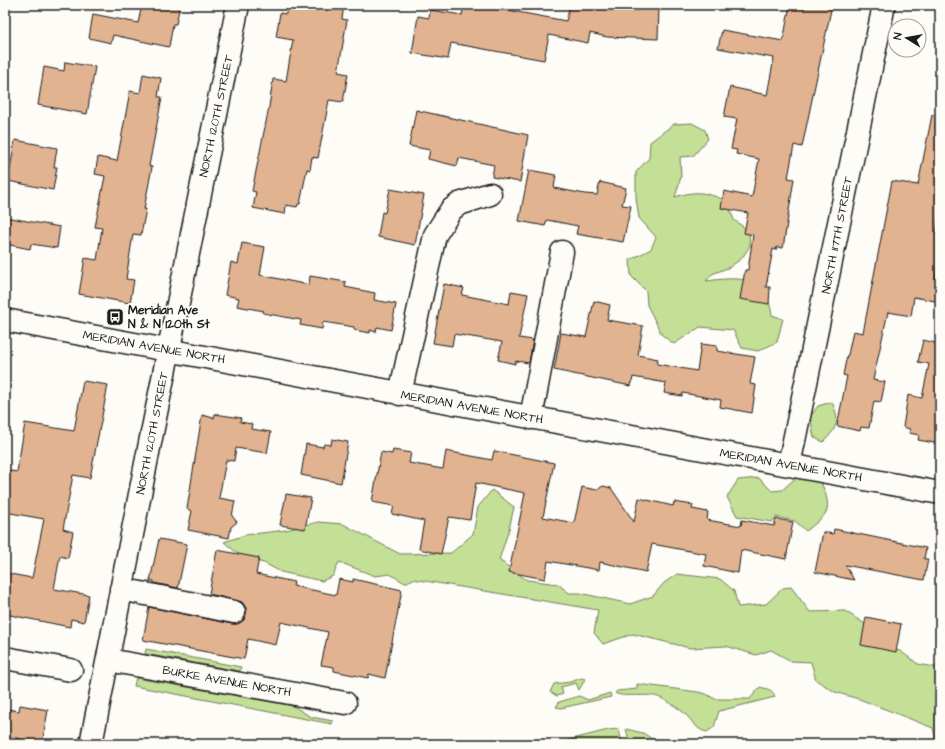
<svg xmlns="http://www.w3.org/2000/svg" width="945" height="749" viewBox="0 0 945 749" font-family="'Architects Daughter',sans-serif">
  <style>
    .green { fill: #c4df96; stroke: #707e59 }
    .building { fill: #e1b391; stroke: #1c1c1c }
    .lines { fill: none; stroke-linecap: round; stroke-linejoin: round }
    .minor-casing { stroke: #1c1c1c; stroke-width: 25 }
    .minor { stroke: #fdfcf7; stroke-width: 22 }
    .labels { text-anchor: middle; stroke-width: 3.5; stroke-linejoin: round; paint-order: stroke }
    .street-label { font-size: 12px; fill: #1c1c1c; stroke: #fdfcf7 }
    .poi-label { font-size: 12px; font-weight: bold; fill: #1c1c1c; stroke: #fdfcf7; text-anchor: start }
  </style>
  <rect width="100%" height="100%" fill="#fdfcf7"/>
  <filter id="ink" filterUnits="userSpaceOnUse"><feTurbulence type="fractalNoise" baseFrequency=".025" numOctaves="2"/><feDisplacementMap in="SourceGraphic" scale="8" xChannelSelector="R" yChannelSelector="G"/><feConvolveMatrix kernelMatrix="1 2 1 2 8 2 1 2 1" color-interpolation-filters="sRGB"/></filter>
  <g filter="url(#ink)">
    <path class="green" d="M692 123 705 130 708 139 693 156 680 157 681 177 675 197C697 190 705 192 727 201L734 220 749 231 750 246 742 258 730 267 712 274 706 281C739 277 766 274 772 315L783 319 777 342 758 351 742 348 733 330 700 327 674 344 662 335 647 305 646 291 631 276 630 260 651 249 656 237 639 218 636 198V172L649 158 650 142 674 124Z
      M832 402C840 420 838 428 823 442L814 437 810 417 818 406Z
      M799 475 821 482C833 511 829 513 806 531L795 521 776 517 772 522 737 516 727 497 738 480 759 478 772 491 782 490Z
      M492 490 514 507 509 529 499 560 527 580 558 584 569 593H580L630 604 653 596 664 583 677 574 720 579 734 591 738 607 766 604 783 588 791 587 810 612 845 611 871 628 877 645 900 651 918 664 940 668V744H937L933 728 862 700 835 692 816 680 811 662 791 661 771 650 756 655 726 646 690 648 633 634 603 644 594 633 598 610 413 579 405 583 390 574 375 576 339 562 333 576 322 581 281 572 264 563 243 558 224 542 245 535 286 530 318 522 343 524 400 554 451 553 473 534 478 507Z
      M146 649 241 667 240 671 145 654Z
      M136 678 288 705 295 707 311 717 333 721 332 724 134 686Z
      M582 678 585 679 579 690 576 683 561 687 563 694 557 696 550 692 554 684 570 682Z
      M637 684 698 692 706 694 715 699H750L760 687C767 689 773 689 775 697L719 711 714 727 707 732C696 730 693 721 684 713 677 707 666 700 658 697 647 693 621 698 615 693L617 691 637 689Z
      M610 693 611 697 561 708 556 707 559 702 579 696 588 700Z
      M619 729 622 744H553L608 730Z
      M626 729 643 733 660 744H630Z"/>
    <path class="building" d="M142 5H180L176 24H173L169 47 113 35 111 43 89 38 93 14 138 23Z
      M287 5 319 8 320 5H344L342 19 347 20 338 72 348 74 343 102 329 100 318 158 312 157 310 170 307 169 300 204H298L297 207 286 205 285 214 253 208 256 192 252 191 269 107 273 79 286 81 293 40 276 37 280 13 286 14Z
      M464 5H480L566 21 570 5 659 8 658 39 607 37 590 33 588 43 549 35 544 60 451 43 448 59 412 53 418 16 429 18 430 10 462 15Z
      M790 5H832L802 147 794 145 788 178 794 179 783 248 777 247 776 250 773 249 766 287H770L769 304 740 299 745 270H748L753 235 744 233 748 213 721 208 724 191 752 197 759 159 736 154 737 150 731 149 737 119 724 117 730 87 767 95 774 58 718 48 722 30 783 41Z
      M65 62 95 67 87 114 38 105 44 67 64 71Z
      M143 74 161 78 158 97H162L149 166 152 167 144 209H146L141 235 133 234 126 279 134 280 130 303 79 294 85 258 97 260 102 228 95 227 105 176 95 174 98 157 117 161 130 91 140 93Z
      M416 110 528 135 520 182 492 177 494 165 459 158 457 166 428 159 430 150 409 146Z
      M932 115 940 116V210L936 233H940V250L935 279 940 280V302L914 297 911 316 888 312 873 380 885 382 881 402 874 401 869 428 861 427 860 431 837 426 847 376 843 375 847 355H848L853 331 863 333 892 181 918 185Z
      M15 140 57 148 54 167H57L53 190 8 181Z
      M529 170 556 175 554 188 585 194 597 195 600 182 626 188 622 205 631 206 623 242 576 234 578 226 547 220 545 226 519 221Z
      M390 189 424 195 415 245 378 237 382 212 385 213Z
      M5 217 60 227 57 248 31 244 30 249 5 244Z
      M242 243 265 247 260 275 309 285 310 276 346 282 345 287 375 293 374 300 396 304 391 330 377 327 376 332 370 330V333L354 330V327L323 322 322 329 300 325 301 320 263 313 264 311 237 306 239 298 225 295 231 262 238 264Z
      M444 284 464 288 462 295 509 304 511 291 528 294 519 338 533 340 529 363 516 361 515 364 498 360 502 342 454 334 452 346 433 343Z
      M594 301 610 305 607 320 643 326 638 355 658 359 657 364 697 371 701 344 717 346V351L755 357 750 384 756 385 752 413 720 407 721 400 683 393 682 396 664 393 666 383 633 377 631 386 554 370 561 333 586 337Z
      M923 340 940 344V444L918 440 919 435 909 433 910 429 903 427 908 395 922 398 929 364 918 362Z
      M83 381 108 385 90 478 73 475 63 529 73 532 68 558 60 556 54 589 89 595 84 622 71 619 70 627 5 614V573L32 578 44 519 5 512V470L17 472 25 423 74 431Z
      M215 414 241 418 240 422 252 424 251 429 271 432 267 453 236 448 234 461 226 460 219 498 235 501 232 516 237 522 231 527 229 538 188 530 192 511 187 509 202 415 214 418Z
      M332 439 348 442 341 483 301 475 306 444 323 447 324 444 331 445Z
      M393 450 411 453 409 463 443 469 446 451 492 460 494 451 554 463 543 517 574 523 582 487 597 490 603 486 611 488 634 522 639 498 673 506 674 502 693 505 692 509 708 512 707 520 741 526 742 520 774 526 776 519 793 522 786 559 741 550 738 573 704 566 706 554 652 544 646 572 600 562 599 570 548 561 545 579 509 572 525 493 476 483 470 520 449 517 441 554 419 549 424 521 392 514 394 506 372 502 381 452 392 454Z
      M286 494 311 498 305 529 280 525Z
      M834 529 926 548 924 559H928L924 580 845 565 854 580 815 572 823 532 833 534Z
      M159 539 187 544 178 588 154 583V581H150Z
      M217 550 259 558 256 574 294 582 293 586 336 595 339 579 353 582V579L402 590 385 678 369 674 368 678 334 671V667L321 665 328 632 281 622 276 645 248 639 244 659 143 640 149 607 232 624H238L244 620 246 614V608L242 602 209 594Z
      M866 617 901 624 896 652 861 645Z
      M20 705 48 710 42 744H20L21 739 5 736 7 709 19 711Z"/>
    <g class="lines">
      <defs>
        <path id="minor" d="M5 320 940 493
          M400 394 435 235 451 210 459 204 490 194
          M531 418 562 252
          M789 465 884 5
          M121 589 234 612
          M5 658 71 670
          M108 660 345 703
          M91 744 149 448 238 5"/>
      </defs>
      <use href="#minor" class="minor-casing"/>
      <use href="#minor" class="minor"/>
    </g>
  </g>
  <defs>
    <symbol id="bus-square" viewBox="-11 -11 22 22"><rect x="-9" y="-9" width="18" height="18" rx="4" fill="#1c1c1c" stroke="#fdfcf7"/><path d="M-5-6H5V4H4V6H2V4H-2V6H-4V4H-5ZM-3.5-4V0h7V-4ZM-3.5 1.2v1.5H-2V1.2ZM2 1.2v1.5H3.5V1.2Z" fill="#fff"/></symbol>
  </defs>
  <g fill-rule="evenodd">
    <use href="#bus-square" x="105" y="307" width="20" height="20"/>
  </g>
  <g class="labels">
    <g class="street-label">
      <text transform="translate(216 116) rotate(-78)" y="4">NORTH 120TH STREET</text>
      <text transform="translate(837 235) rotate(-79)" y="4">NORTH 117TH STREET</text>
      <text transform="translate(154 347) rotate(10)" y="4">MERIDIAN AVENUE NORTH</text>
      <text transform="translate(472 407) rotate(10)" y="4">MERIDIAN AVENUE NORTH</text>
      <text transform="translate(152 433) rotate(-79)" y="4">NORTH 120TH STREET</text>
      <text transform="translate(791 465) rotate(10)" y="4">MERIDIAN AVENUE NORTH</text>
      <text transform="translate(227 681) rotate(10)" y="4">BURKE AVENUE NORTH</text>
    </g>
    <g class="poi-label">
      <text x="128" y="314">Meridian Ave<tspan x="128" dy="14">N &amp; N 120th St</tspan></text>
    </g>
  </g>
  <rect width="945" height="749" fill="none" stroke="#fdfcf7" stroke-width="20"/>
  <rect x="10" y="10" width="925" height="729" fill="none" stroke="#1c1c1c" stroke-width="1.5" filter="url(#ink)"/>
  <g transform="translate(907 38) rotate(281)"><circle r="19" fill="#fdfcf7" stroke="#a3a29f"/>
  <path d="M0-3L7 15L0 10L-7 15Z" fill="#1c1c1c"/>
  <text y="-6" font-size="11" font-weight="bold" text-anchor="middle" fill="#1c1c1c">N</text>
  </g>
</svg>
